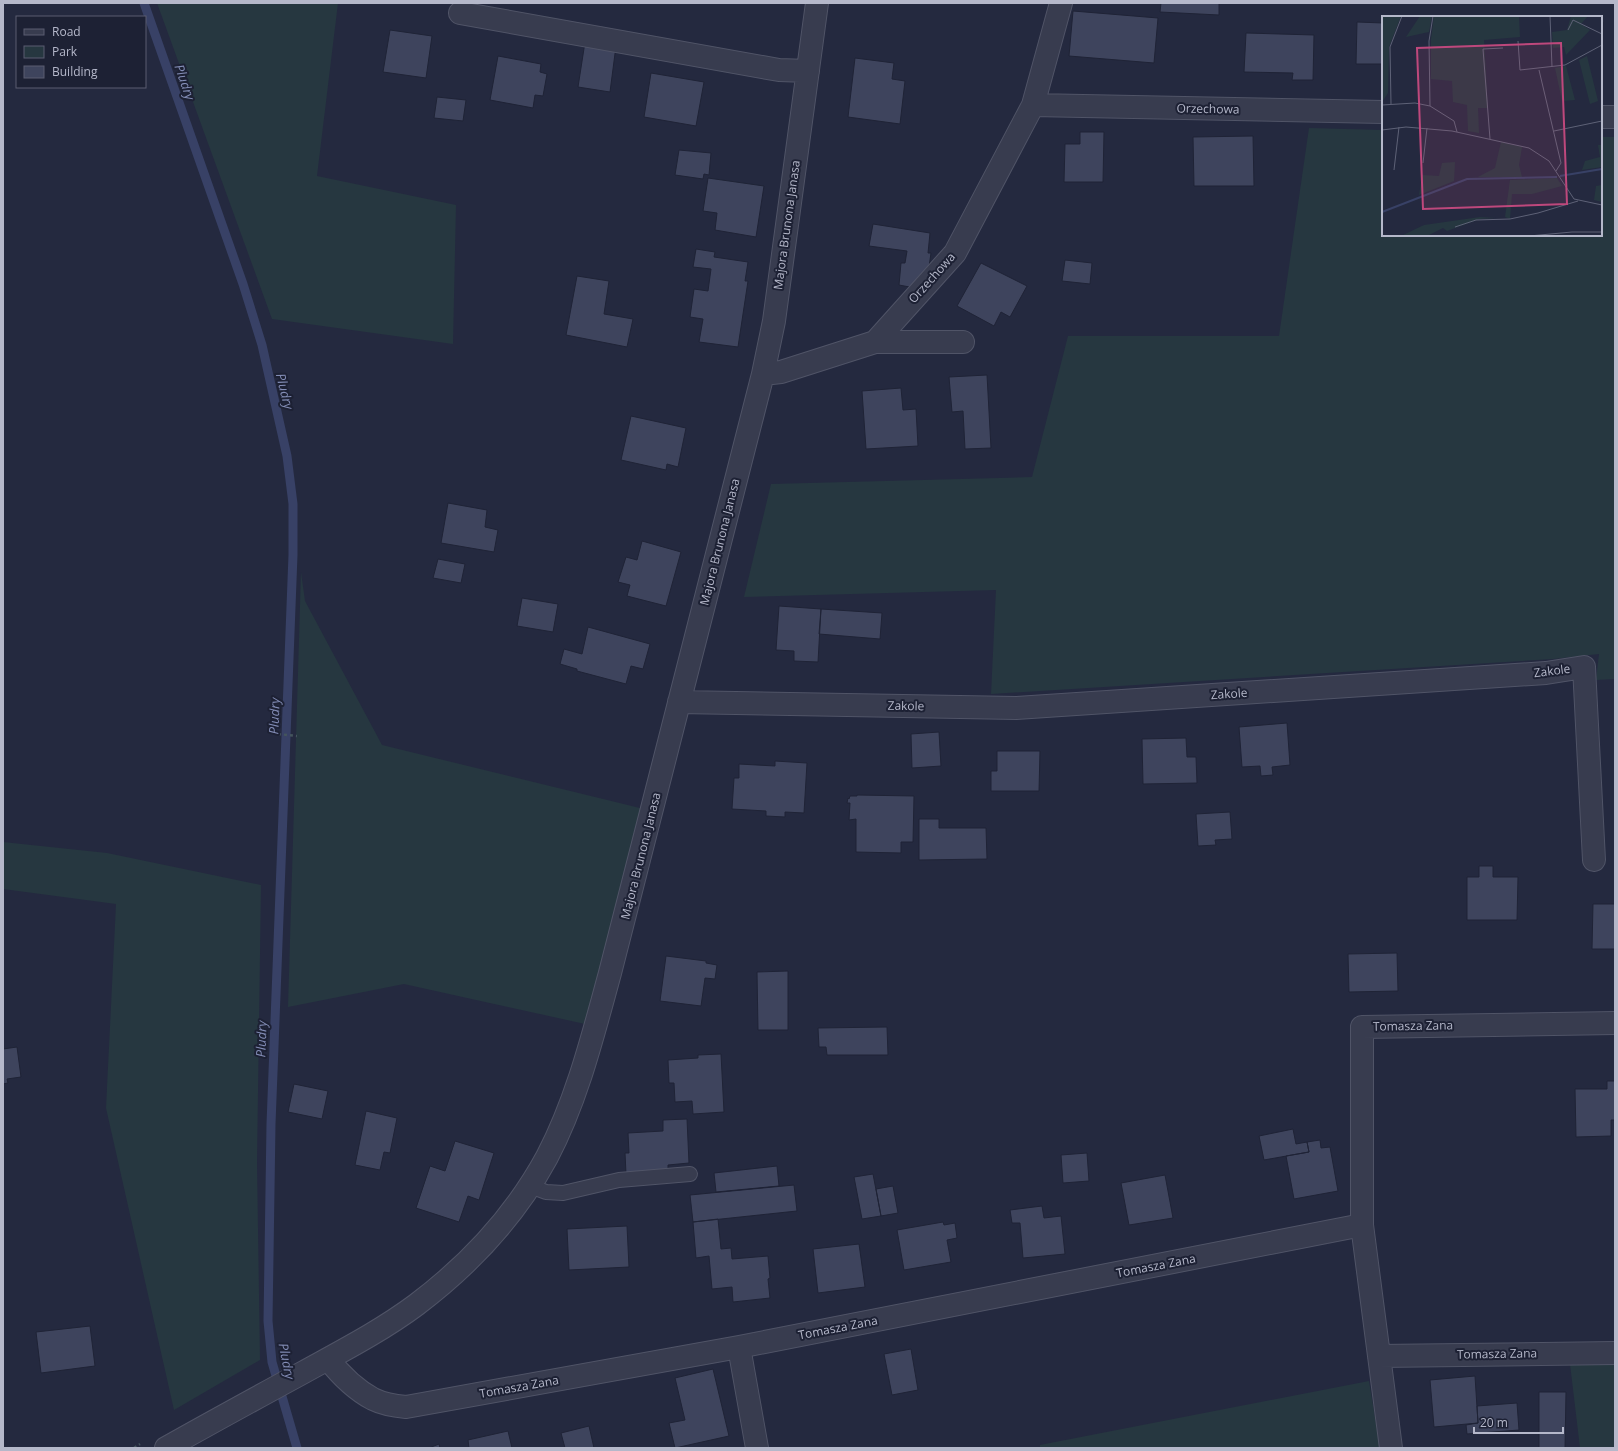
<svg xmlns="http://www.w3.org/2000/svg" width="1618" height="1451" viewBox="0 0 1618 1451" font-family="'Open Sans',sans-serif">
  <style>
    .green { fill: #263740 }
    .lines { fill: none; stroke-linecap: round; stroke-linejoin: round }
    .stream { stroke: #384166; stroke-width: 9 }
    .building { fill: #3e445d; stroke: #1f2336 }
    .lane-casing { stroke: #505467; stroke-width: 16 }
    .street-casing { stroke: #505467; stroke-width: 24 }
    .path { stroke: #44545d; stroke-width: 2.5; stroke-dasharray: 3 3; stroke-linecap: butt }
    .lane { stroke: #383c4f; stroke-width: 14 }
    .street { stroke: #383c4f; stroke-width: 22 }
    .labels { text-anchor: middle; stroke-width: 4; stroke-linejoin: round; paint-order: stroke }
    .street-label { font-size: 12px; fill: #b5b8ca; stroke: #1d2134 }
    .water-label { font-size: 13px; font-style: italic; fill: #838db6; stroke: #1d2134 }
    .inset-river { fill: none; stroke: #384166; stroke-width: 2 }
    .inset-road { fill: none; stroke: #5e6277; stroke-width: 1 }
    .view { fill: #be487c; fill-opacity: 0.15; stroke: #be487c; stroke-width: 2 }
    .inset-edge { fill: none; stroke: #b5b8ca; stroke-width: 2 }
  </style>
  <rect width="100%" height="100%" fill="#24293f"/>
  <path class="green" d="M157 3H338L317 176 456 205 453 344 272 319Z
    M1309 128 1383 130V235H1601V137H1615V679L1596 680 1599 654 1553 659 991 694 996 590 744 597 771 484 1032 477 1068 336H1279Z
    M301 572 305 601 382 745 644 809 585 1024 404 984 288 1007Z
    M3 842 107 853 261 885 257 1162 260 1360 174 1410 106 1108 116 904 3 889Z
    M1570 1364H1615V1448H1580Z
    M1369 1381 1380 1448H1040V1445Z"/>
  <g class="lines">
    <path class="stream" d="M144 3 243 284 262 345 287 456 293 504V555L271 1124 268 1321 272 1362 297 1448"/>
  </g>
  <path class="building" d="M1161 3H1219V15L1160 12Z
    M1073 11 1158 18 1154 63 1069 56Z
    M1357 22 1383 23V64H1356Z
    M1601 22H1603L1602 68H1601Z
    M390 30 432 36 426 78 383 72Z
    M1246 33 1314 35 1313 80H1292L1293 73 1244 72Z
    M585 42 616 46 610 92 578 87Z
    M498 56 541 64 540 72 547 74 543 96 535 95 533 108 490 100Z
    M855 58 894 63 892 79 905 81 900 124 848 117Z
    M651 73 704 82 696 126 644 117Z
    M437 97 466 100 463 121 434 118Z
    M1080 132H1104L1103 182H1064L1065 144H1080Z
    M1253 136 1254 186H1194L1193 137Z
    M679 150 711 153 709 175 704 174 703 179 675 175Z
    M708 178 764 186 756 237 715 230 717 213 703 211Z
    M873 224 930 233 928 253H931L929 267 915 288 899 285 901 263H905L907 251 869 246Z
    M696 249 715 252 714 257 748 262 745 281H748L738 347 699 342 703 319 690 317 694 289 708 291 711 269 693 267Z
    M1065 260 1092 263 1090 284 1062 281Z
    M981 263 1027 286 1010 317 1001 312 994 326 957 306Z
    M577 276 609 281 604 314 633 319 627 347 566 335Z
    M987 375 991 448 965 449 963 411 952 412 949 377Z
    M901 388 903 410 916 409 918 446 866 449 862 391Z
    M631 416 686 428 678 467 667 464 666 470 621 460Z
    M448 503 487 510 485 527 498 530 494 552 441 543Z
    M642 541 681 552 666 606 627 596 630 585 618 582 626 557 637 560Z
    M438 559 465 564 461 583 433 578Z
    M522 598 558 604 553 632 517 626Z
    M779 606 821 609 818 662 794 661V651L776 650Z
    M821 609 882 613 880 639 819 634Z
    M588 627 650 644 643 669 631 666 626 684 577 671V669L560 664 564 649 582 654Z
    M1287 723 1290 765 1272 767 1273 775 1261 776 1260 766 1242 767 1239 727Z
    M939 732 941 766 912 768 911 734Z
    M1186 738 1187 757H1196L1197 783 1143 784 1142 739Z
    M997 751H1040L1039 791H991V771H997Z
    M775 761 807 763 804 813 785 812V817L766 816V811L732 809 734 778H739V764L775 766Z
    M857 795 914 796 913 842H901V853L856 852V819L849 820 850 803H847L848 798 849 799 850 796H857Z
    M1230 812 1232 839 1215 840 1216 845 1198 846 1196 814Z
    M919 819H939V828H986L987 859 919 860Z
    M1479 866H1493V877H1518L1517 920H1467V877H1479Z
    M1593 904H1615V949H1592Z
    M1397 953 1398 991 1349 992 1348 954Z
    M666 956 706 961V963L717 965 715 979 705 978 701 1006 660 1001Z
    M788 971V1030H758L757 972Z
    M887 1027 888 1055H827L826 1047H819L818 1028Z
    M17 1047 21 1077 7 1079 8 1083 3 1084V1049Z
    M721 1054 724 1112 693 1114 692 1101 675 1102 674 1083H669L668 1060 698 1058V1055Z
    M1607 1081H1615V1120H1611V1136L1576 1137 1575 1089H1607Z
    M294 1084 328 1091 322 1119 288 1112Z
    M366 1111 397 1118 390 1153 384 1152 380 1170 355 1165Z
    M687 1119 689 1163 668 1165V1172L626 1174 625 1153H629L628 1133 663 1131V1120Z
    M1293 1129 1296 1144 1307 1142 1309 1152 1264 1160 1259 1136Z
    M1320 1140 1321 1148 1330 1147 1338 1191 1294 1199 1286 1156 1309 1152 1307 1142Z
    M455 1141 494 1153 479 1200 468 1196 459 1222 416 1208 430 1166 445 1171Z
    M1087 1153 1089 1181 1063 1183 1061 1155Z
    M777 1166 779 1186 716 1192 714 1173Z
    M873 1174 881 1216 862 1219 854 1177Z
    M1165 1175 1173 1218 1129 1225 1121 1183Z
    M794 1185 797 1211 693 1222 690 1195Z
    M893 1186 898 1213 881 1216 876 1189Z
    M1042 1206 1044 1218 1061 1216 1065 1254 1023 1258 1020 1223H1012L1010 1210Z
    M718 1219 721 1249 731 1248 732 1259 768 1256 770 1278 768 1279 770 1298 733 1302 732 1287 712 1289 709 1256 696 1258 693 1222Z
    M943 1222 944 1225 955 1223 957 1238 947 1240 951 1262 904 1270 897 1230Z
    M627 1226 629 1267 569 1270 567 1229Z
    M859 1244 865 1287 818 1293 813 1249Z
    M90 1326 95 1366 41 1373 36 1332Z
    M911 1349 918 1390 892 1395 884 1354Z
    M713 1369 729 1436 675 1448 669 1423 685 1420 675 1378Z
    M1475 1376 1478 1423 1434 1427 1430 1380Z
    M1539 1392H1566L1565 1448H1539Z
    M1517 1403 1519 1430 1467 1434 1466 1425 1478 1423 1477 1406Z
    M589 1426 594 1448H565L561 1433Z
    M508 1431 512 1448H469L468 1440Z
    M439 1444 440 1448H429Z"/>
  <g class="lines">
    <defs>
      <path id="lane" d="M530 1186 546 1192 563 1193 619 1180 690 1174"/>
      <path id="street" d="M460 13 779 70 808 71
        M1033 105 1383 112
        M1601 117H1615
        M875 342H963
        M763 374 781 372 875 342 955 253 1033 105 1061 3
        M679 702 1016 708 1546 673 1584 667 1594 860
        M739 1347 757 1448
        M1379 1356 1615 1353
        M328 1359C339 1373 356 1390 373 1399 383 1404 395 1406 406 1407L739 1347 1362 1225
        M166 1448C212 1422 258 1397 304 1372 342 1351 381 1331 416 1305 469 1265 515 1216 547 1157 577 1100 593 1035 610 973L763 374 774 321 817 3
        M1391 1448 1362 1225V1027L1615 1023"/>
    </defs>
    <use href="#lane" class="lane-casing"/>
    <use href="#street" class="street-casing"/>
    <path class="path" d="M278 734 297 736
      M134 1448 140 1444"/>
    <use href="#lane" class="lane"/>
    <use href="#street" class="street"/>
  </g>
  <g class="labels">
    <g class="street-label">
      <text transform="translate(1208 109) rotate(1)" y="4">Orzechowa</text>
      <text transform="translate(787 225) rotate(-82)" y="4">Majora Brunona Janasa</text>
      <text transform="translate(932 278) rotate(-48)" y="4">Orzechowa</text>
      <text transform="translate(720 542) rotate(-76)" y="4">Majora Brunona Janasa</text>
      <text transform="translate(1552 671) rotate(-7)" y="4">Zakole</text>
      <text transform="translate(1229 694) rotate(-4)" y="4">Zakole</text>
      <text transform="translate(906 706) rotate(1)" y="4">Zakole</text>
      <text transform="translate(641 856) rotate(-76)" y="4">Majora Brunona Janasa</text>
      <text transform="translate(1413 1026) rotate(-1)" y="4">Tomasza Zana</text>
      <text transform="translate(1156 1266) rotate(-11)" y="4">Tomasza Zana</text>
      <text transform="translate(838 1328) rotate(-11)" y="4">Tomasza Zana</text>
      <text transform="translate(1497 1354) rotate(-1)" y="4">Tomasza Zana</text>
      <text transform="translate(519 1387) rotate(-10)" y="4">Tomasza Zana</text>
    </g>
    <g class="water-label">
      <text transform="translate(185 82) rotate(71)" y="5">Pludry</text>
      <text transform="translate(285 391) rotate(76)" y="5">Pludry</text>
      <text transform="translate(274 716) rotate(-88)" y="5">Pludry</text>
      <text transform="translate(261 1039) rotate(-88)" y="5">Pludry</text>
      <text transform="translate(287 1361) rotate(79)" y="5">Pludry</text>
    </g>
  </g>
  <g transform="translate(1382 16)">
    <rect width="220" height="220" fill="#24293f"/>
    <path d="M0 0H19L7 31 6 77 0 86ZM38 0H50L47 16 24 21ZM52 0H137L138 21 102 24 106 92H96L97 117 86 115 85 89 71 86 70 65 49 63V23ZM189 0H206L199 8 208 14 184 39 182 31 171 32 170 16 185 14ZM205 40 216 85 208 88 197 44ZM184 50 193 84 180 85 173 52ZM119 126 140 131 137 149 140 161H96L113 152ZM216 129H220V151L200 154 203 145 218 141ZM73 146 72 165 37 179 40 159 57 160 60 147ZM175 162 180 170 150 178H130L128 203 123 201 128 164ZM220 169V186L212 184 214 170ZM98 201 114 202 98 203 65 215 61 212 45 220H19L42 209Z" fill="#263740"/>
    <path class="inset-river" d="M178 160 220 153M0 196 85 163 175 161"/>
    <path class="inset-road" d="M168 0 170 51M186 14 191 4 220 18M136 25 138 54 183 49 220 29M157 54 179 147 174 155M9 88 8 31 20 0M0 89 33 87 48 90 72 105 75 116M48 90 47 25 51 0M0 114 24 111 70 115 147 132 167 145 192 183 220 189M172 115 220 105M108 123 101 33 121 32M41 147 45 112M12 154 17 111M73 211 94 204 128 203 156 197 196 185M147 220 190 216H220"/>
    <path class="view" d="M179 27 185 188 41 193 35 32Z"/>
    <rect width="220" height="220" class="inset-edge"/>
  </g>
  <rect width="1618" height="1451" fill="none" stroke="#b5b8ca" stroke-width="8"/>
  <rect x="16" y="16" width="130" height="72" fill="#1d2134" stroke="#5a5d70"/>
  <rect x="24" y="29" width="20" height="6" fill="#383c4f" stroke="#5a5d70"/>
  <text x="52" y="36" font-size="12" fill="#b5b8ca">Road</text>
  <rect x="24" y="46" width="20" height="12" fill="#263740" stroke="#5a5d70"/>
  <text x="52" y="56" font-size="12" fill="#b5b8ca">Park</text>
  <rect x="24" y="66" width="20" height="12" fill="#3e445d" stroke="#5a5d70"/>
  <text x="52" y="76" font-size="12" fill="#b5b8ca">Building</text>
  <path d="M1474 1427v6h89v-6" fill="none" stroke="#b5b8ca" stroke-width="2"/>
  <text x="1480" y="1427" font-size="12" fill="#b5b8ca" stroke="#1d2134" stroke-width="3" paint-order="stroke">20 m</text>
</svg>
